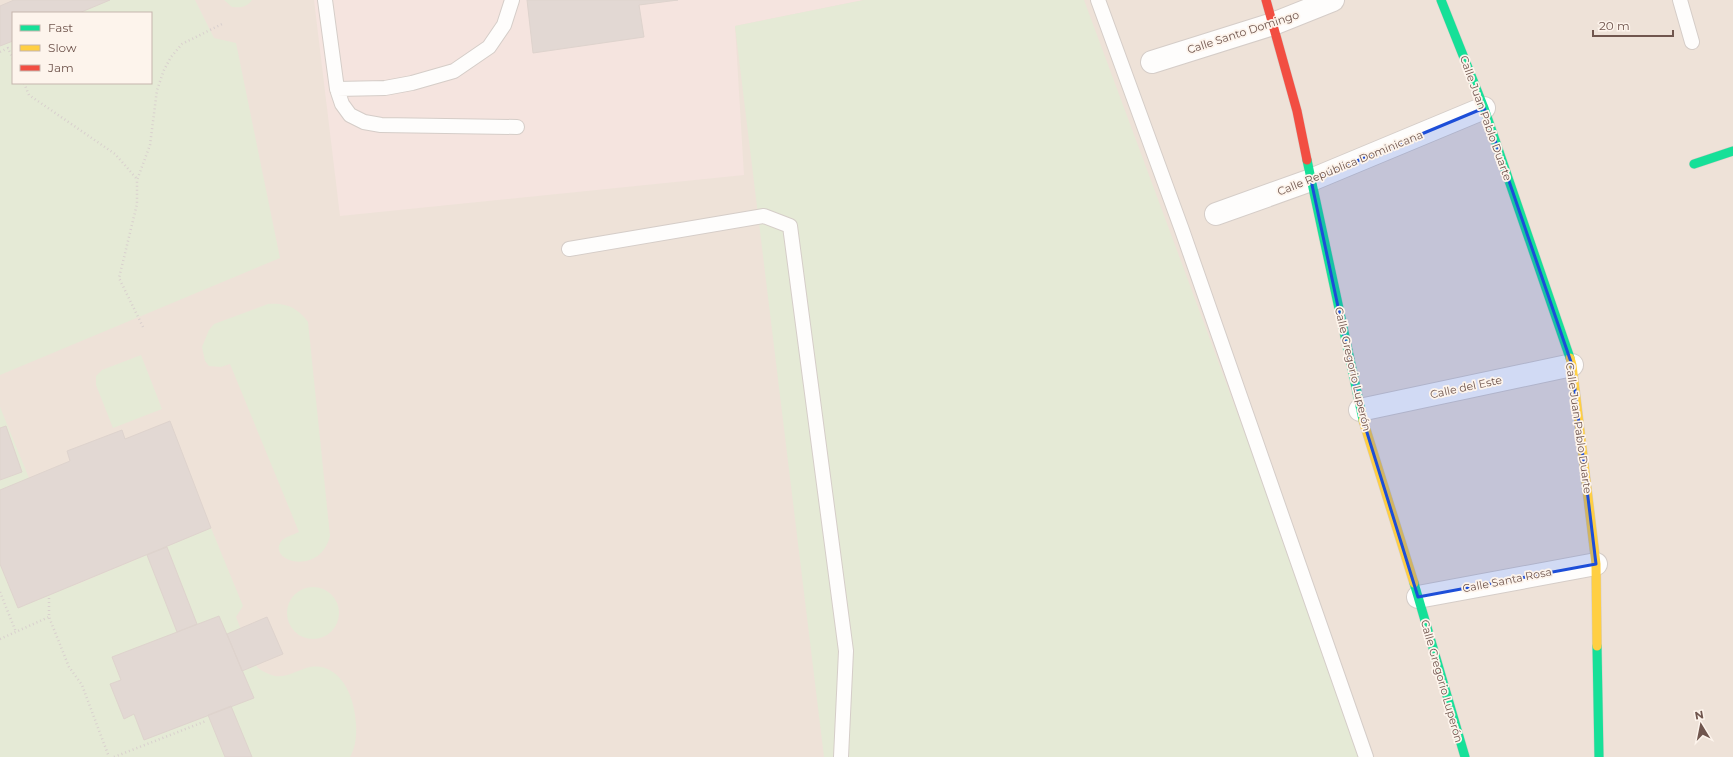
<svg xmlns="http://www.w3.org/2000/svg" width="1733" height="757" viewBox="0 0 1733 757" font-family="Montserrat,sans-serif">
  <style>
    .residential { fill: #eee2d8; fill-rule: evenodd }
    .commercial { fill: #f5e4df }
    .green { fill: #e5ead6 }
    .building { fill: #e2d8d3; stroke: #ded3cd }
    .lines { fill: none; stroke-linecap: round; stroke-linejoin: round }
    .lane-casing { stroke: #d5cdc8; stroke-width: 16 }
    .street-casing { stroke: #d5cdc8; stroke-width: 24 }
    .fast-casing { stroke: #d4ccc6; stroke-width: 10 }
    .slow-casing { stroke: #d4ccc6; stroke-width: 10 }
    .jam-casing { stroke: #d4ccc6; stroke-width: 10 }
    .path { stroke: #d9d0ce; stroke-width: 2.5; stroke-dasharray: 1 3; stroke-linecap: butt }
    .lane { stroke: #fefdfc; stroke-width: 14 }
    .street { stroke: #fefdfc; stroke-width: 22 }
    .fast { stroke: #16e098; stroke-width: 9 }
    .slow { stroke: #ffcf43; stroke-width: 9 }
    .jam { stroke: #f24e42; stroke-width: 9 }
    .marked { fill: #1d4ed8; fill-opacity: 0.2; stroke: #1d4ed8; stroke-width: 3; stroke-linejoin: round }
    .labels { text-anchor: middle; stroke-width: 3.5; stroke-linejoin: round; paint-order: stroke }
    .street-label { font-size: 11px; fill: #70564e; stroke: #fdf4ec }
  </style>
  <rect width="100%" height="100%" fill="#f6f0ea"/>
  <path class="residential" d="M0 0H1733V757H0ZM13 13H151V83H13Z"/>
  <path class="commercial" d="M314 0H863L735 26 744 175 340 216Z"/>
  <path class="green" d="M110 0H195L214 38 236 43 280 258 0 375V46L13 41V83H151V13H79Z
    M224 0H252C247 7 241 8 232 7Z
    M864 0H1084L1365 757H824L735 26Z
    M268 304C286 302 298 308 308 322L330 536C320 576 270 562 280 543 283 537 293 535 299 532L230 364 221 367 209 366 205 361 202 347 209 330 214 324Z
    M141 355 162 409 113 428 96 385V376L102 370Z
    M0 407 73 586 211 528 243 606 236 617C240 626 253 663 258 668 261 670 266 673 269 674 283 681 296 670 310 667 336 663 350 688 354 709 357 725 358 743 350 757H0Z
    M287 613a26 26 0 1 1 52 0a26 26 0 1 1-52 0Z"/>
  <path class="building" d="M14 0H110L79 13H13V41L0 46V6Z
    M527 0H678L639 5 644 37 533 53Z
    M170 421 211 528 18 608 0 564V490L70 461 67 451 122 430 125 439Z
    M6 426 22 472 0 480V428Z
    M167 547 197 624 177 632 147 555Z
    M219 616 254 698 144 740 134 714 124 719 110 684 121 680 112 657Z
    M267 617 283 654 242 671 227 634Z
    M231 706 252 757H225L208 715Z"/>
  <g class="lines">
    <defs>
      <path id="lane" d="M325 0 337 89 342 104 350 115 364 122 381 125 517 127
        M1098 0 1182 230 1366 757
        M1680 0 1692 42
        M337 89 385 88 412 83 454 71 489 47 504 25 512 0
        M569 249 764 216 790 226 846 651 841 757"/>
      <path id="street" d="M1152 62 1273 24 1333 0
        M1216 214 1311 180 1484 108
        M1360 410 1572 365
        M1418 597 1596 564"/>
      <path id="fast" d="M1441 0 1484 108 1570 358
        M1307 160 1363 420
        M1694 164 1733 151
        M1414 583 1465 757
        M1597 646 1599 757"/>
      <path id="slow" d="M1570 358 1572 365 1596 564 1597 646
        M1363 420 1414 583"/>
      <path id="jam" d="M1266 0 1297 111 1307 160"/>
    </defs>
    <use href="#lane" class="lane-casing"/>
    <use href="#street" class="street-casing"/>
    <use href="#fast" class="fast-casing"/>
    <use href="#slow" class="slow-casing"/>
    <use href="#jam" class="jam-casing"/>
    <path class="path" d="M0 52 8 48 13 59
      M24 83 29 95 115 154 137 179
      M143 327 119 278 137 204V180L150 145 157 90 164 70 171 57 182 44 224 23
      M0 592 16 632
      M49 598V617L69 667 82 685 109 757
      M0 639 49 617
      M114 757 206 721"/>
    <use href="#lane" class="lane"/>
    <use href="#street" class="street"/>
    <use href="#fast" class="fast"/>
    <use href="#slow" class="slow"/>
    <use href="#jam" class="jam"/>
  </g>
  <path class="marked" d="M1484 108 1572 365 1596 564 1418 597 1360 410 1311 180Z"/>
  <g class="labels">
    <g class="street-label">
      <text transform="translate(1243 32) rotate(-18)" y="4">Calle Santo Domingo</text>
      <text transform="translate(1486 118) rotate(70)" y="4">Calle Juan Pablo Duarte</text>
      <text transform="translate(1350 163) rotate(-22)" y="4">Calle República Dominicana</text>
      <text transform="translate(1353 369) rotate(77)" y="4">Calle Gregorio Luperón</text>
      <text transform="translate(1466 387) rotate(-12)" y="4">Calle del Este</text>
      <text transform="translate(1579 428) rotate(82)" y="4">Calle Juan Pablo Duarte</text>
      <text transform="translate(1507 580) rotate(-11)" y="4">Calle Santa Rosa</text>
      <text transform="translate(1442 681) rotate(74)" y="4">Calle Gregorio Luperón</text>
    </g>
  </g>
  <rect x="12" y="12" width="140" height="72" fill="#fdf4ec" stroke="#c5b5ad"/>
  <rect x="20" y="25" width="20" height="6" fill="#16e098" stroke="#c5b5ad"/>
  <text x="48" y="32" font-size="12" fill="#70564e">Fast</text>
  <rect x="20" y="45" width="20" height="6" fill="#ffcf43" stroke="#c5b5ad"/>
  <text x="48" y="52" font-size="12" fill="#70564e">Slow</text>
  <rect x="20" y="65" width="20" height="6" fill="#f24e42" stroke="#c5b5ad"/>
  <text x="48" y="72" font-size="12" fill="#70564e">Jam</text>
  <g transform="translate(1701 725) rotate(350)" stroke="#fdf4ec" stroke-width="3" paint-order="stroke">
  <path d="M0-3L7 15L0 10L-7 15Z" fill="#70564e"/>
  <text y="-6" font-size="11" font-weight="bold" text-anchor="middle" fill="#70564e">N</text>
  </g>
  <path d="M1593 30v6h80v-6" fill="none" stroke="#70564e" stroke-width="2"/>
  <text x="1599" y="30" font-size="12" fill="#70564e" stroke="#fdf4ec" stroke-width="3" paint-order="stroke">20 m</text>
</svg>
